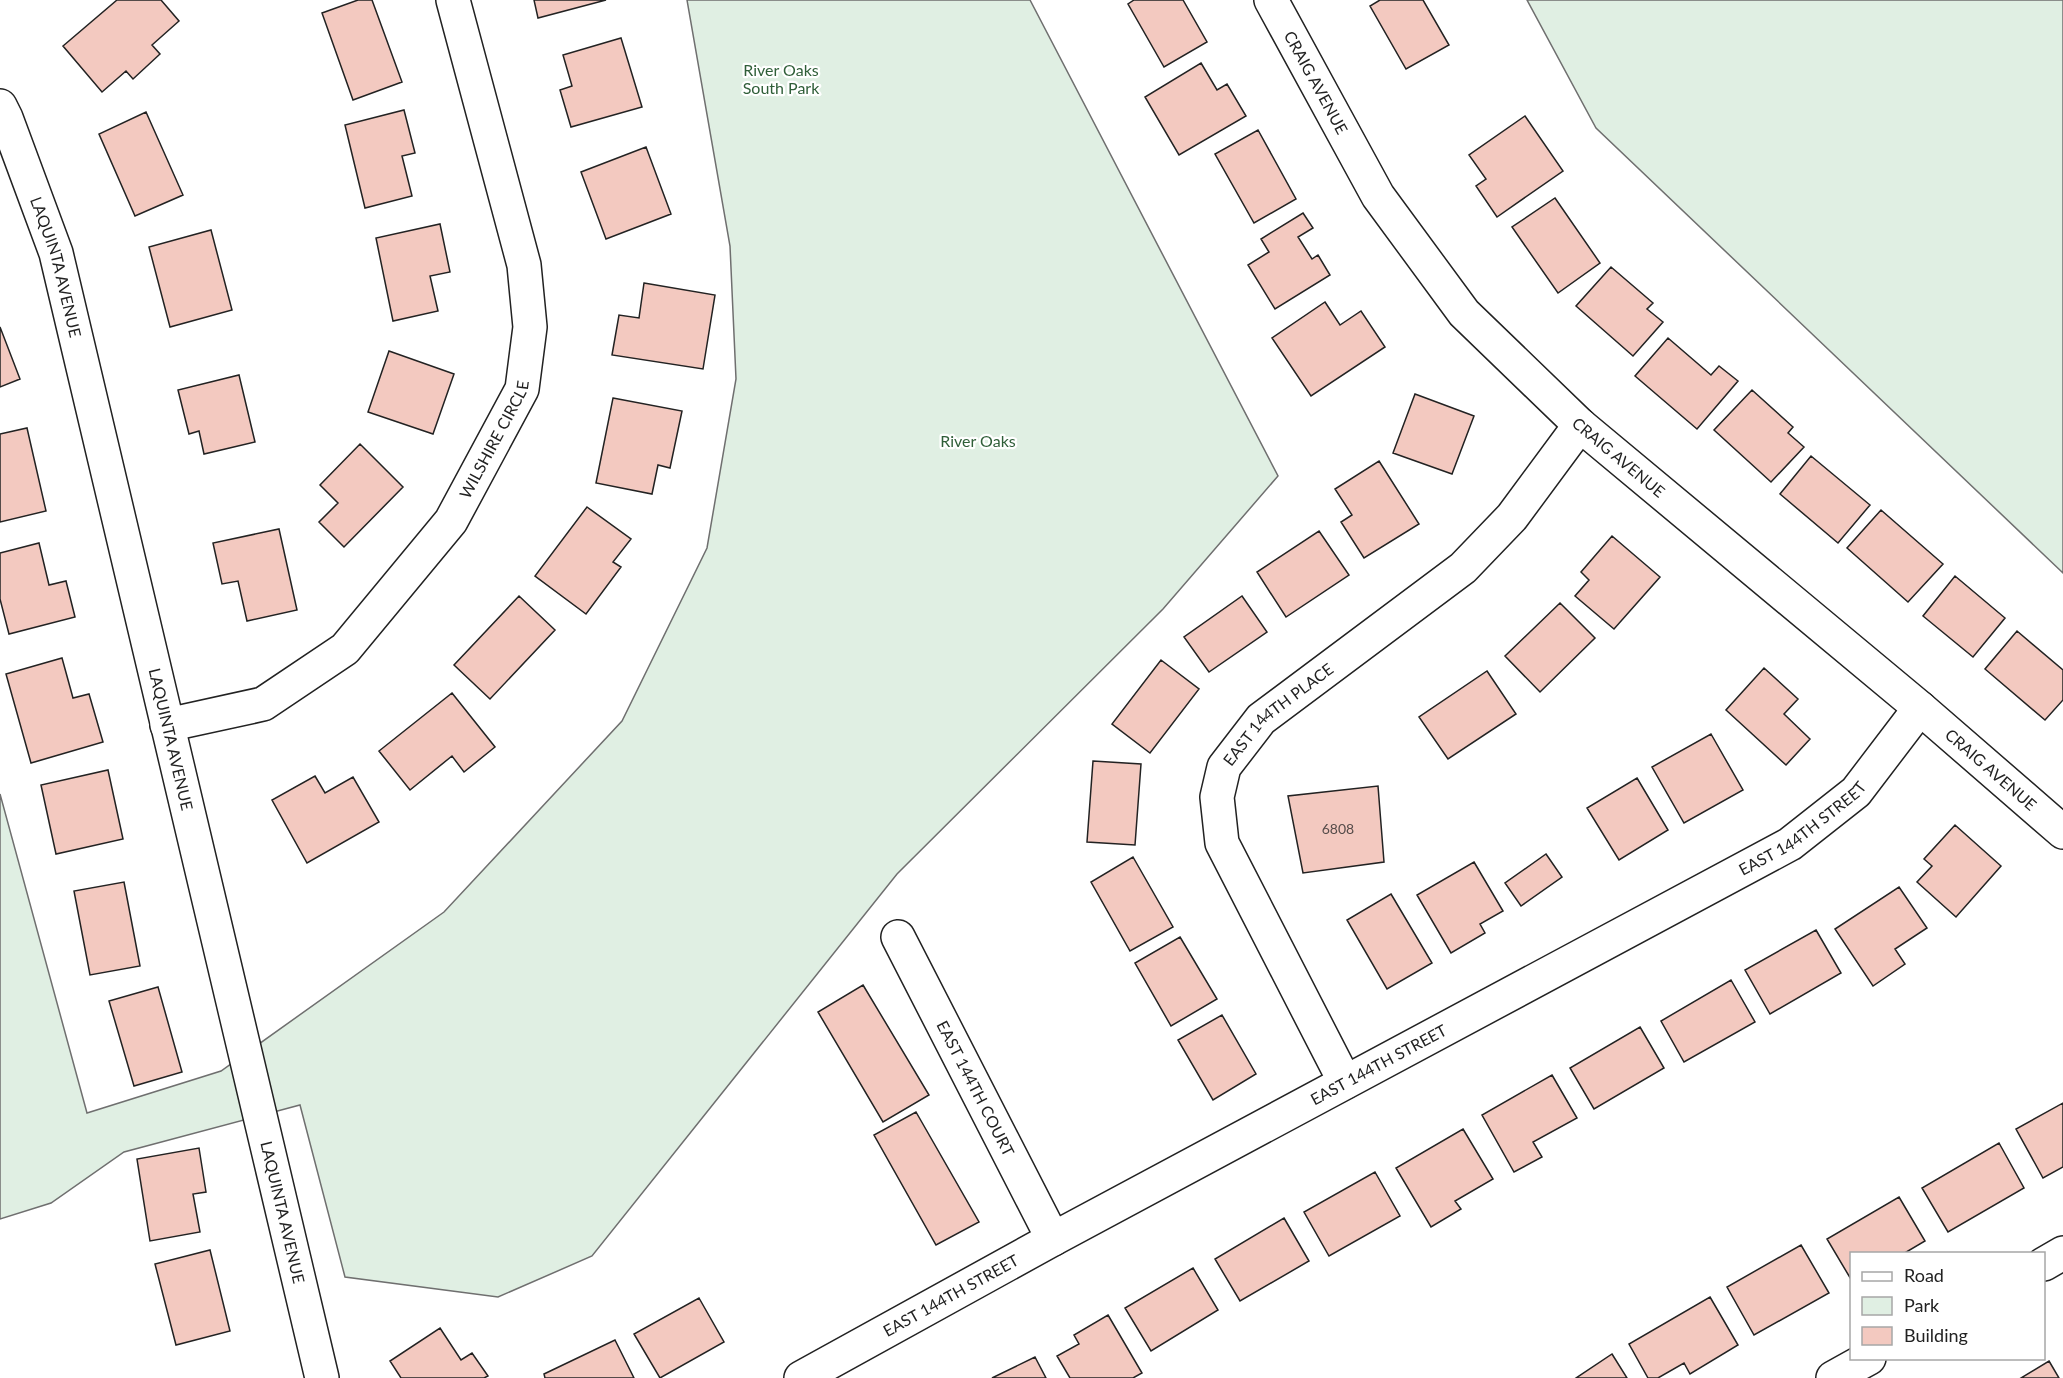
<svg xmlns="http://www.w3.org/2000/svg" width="2063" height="1378" viewBox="0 0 2063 1378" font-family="Lato,sans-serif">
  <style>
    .green { fill: #e0efe3; stroke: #6f6f6f; stroke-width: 1.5 }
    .building { fill: #f3c9c0; stroke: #222; stroke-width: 1.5 }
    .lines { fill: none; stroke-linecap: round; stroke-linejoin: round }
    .minor-casing { stroke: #222; stroke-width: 36 }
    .minor { stroke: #fff; stroke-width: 33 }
    .labels { text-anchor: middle; stroke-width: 4.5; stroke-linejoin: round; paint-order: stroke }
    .number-label { font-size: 14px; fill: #564c4a }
    .park-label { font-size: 16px; fill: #2f5e38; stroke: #fff }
    .street-label { font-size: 16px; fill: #222; stroke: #fff }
  </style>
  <rect width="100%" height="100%" fill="#fff"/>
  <path class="green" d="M687 0H1030L1278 476 1163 609 897 874 592 1256 498 1297 345 1277 300 1105 124 1152 51 1203 0 1219V794L87 1113 221 1071 444 912 622 721 707 548 736 379 730 246Z
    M1527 0H2063V573L1596 128Z"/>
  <path class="building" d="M117 0H161L179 21 152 45 160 54 133 79 126 71 102 92 63 46Z
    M358 0H372L402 82 353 100 322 13Z
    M534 0H606L538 18Z
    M1134 0H1183L1207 42 1164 67 1128 4Z
    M1380 0H1423L1449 45 1406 69 1370 6Z
    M621 38 642 107 571 127 560 90 572 86 563 55Z
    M1201 63 1217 90 1227 84 1246 116 1179 155 1145 97Z
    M404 110 415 153 402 156 412 196 365 208 345 125Z
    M146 112 183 195 135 216 99 134Z
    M1525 116 1563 171 1497 217 1476 186 1486 179 1469 155Z
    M1258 130 1296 199 1254 223 1215 154Z
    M646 147 671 214 606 239 581 172Z
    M1555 198 1600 263 1558 293 1512 227Z
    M1303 213 1313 228 1298 237 1312 259 1318 255 1330 275 1275 309 1248 265 1269 252 1261 239Z
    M440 224 450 272 430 276 438 311 393 321 376 238Z
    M211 230 232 310 170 327 149 247Z
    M1611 267 1653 303 1647 309 1663 322 1633 356 1576 306Z
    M644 283 715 295 703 369 612 355 619 315 639 318Z
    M1325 302 1340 325 1361 311 1385 347 1311 396 1272 338Z
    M0 327 20 379 0 387Z
    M1668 338 1711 375 1719 366 1738 381 1697 429 1635 376Z
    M389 351 454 374 433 434 368 412Z
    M239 375 255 442 204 454 199 431 189 434 178 390Z
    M1752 390 1793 427 1788 433 1804 447 1771 482 1714 430Z
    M1415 394 1474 416 1452 474 1393 453Z
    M613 398 682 411 670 468 658 465 652 494 596 483Z
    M27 428 46 511 0 522V434Z
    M360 444 403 487 344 547 319 522 338 503 320 485Z
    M1811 456 1870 505 1838 543 1780 494Z
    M1379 461 1419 524 1364 558 1341 522 1352 515 1335 489Z
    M587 507 631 539 613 562 621 567 586 614 535 576Z
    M1881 510 1943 564 1908 602 1847 548Z
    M279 529 297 610 247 621 238 581 222 584 213 543Z
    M1319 531 1349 575 1286 617 1257 572Z
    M1612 536 1660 577 1614 629 1575 596 1589 580 1581 572Z
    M39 543 49 585 66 581 75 617 9 634 0 599V553Z
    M1955 576 2005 618 1973 657 1923 616Z
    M519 596 555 630 490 699 454 665Z
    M1242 596 1267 632 1209 672 1184 637Z
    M1560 603 1595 638 1540 692 1505 656Z
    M2017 631 2063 670V700L2045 720 1985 669Z
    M62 658 73 698 89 694 103 742 31 763 6 674Z
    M1161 660 1199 689 1150 753 1112 724Z
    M1764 668 1798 699 1784 714 1810 739 1786 765 1726 710Z
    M1487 671 1516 714 1448 759 1419 717Z
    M452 693 495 747 464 772 452 756 410 790 379 751Z
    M1711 734 1743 790 1684 823 1652 767Z
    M1093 761 1141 764 1135 845 1087 842Z
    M108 770 123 839 56 854 41 785Z
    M315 776 325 793 353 777 379 822 307 863 272 800Z
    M1637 778 1668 830 1619 860 1587 808Z
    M1378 786 1384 862 1303 873 1288 796Z
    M1955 825 2001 866 1956 917 1917 882 1932 866 1924 859Z
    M1546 854 1562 877 1521 906 1505 883Z
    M1133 857 1173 927 1130 951 1091 882Z
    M1474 862 1503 911 1480 924 1485 933 1451 953 1417 895Z
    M124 882 140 966 90 975 74 891Z
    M1899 887 1927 928 1895 949 1905 964 1873 986 1835 929Z
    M1391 894 1432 963 1387 989 1347 920Z
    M1816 930 1841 973 1770 1014 1745 970Z
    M1180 937 1217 999 1171 1026 1135 963Z
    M1731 980 1755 1022 1684 1062 1661 1021Z
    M863 985 929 1095 883 1122 818 1012Z
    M158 987 182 1072 134 1086 109 1001Z
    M1222 1015 1256 1074 1213 1100 1178 1040Z
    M1640 1027 1664 1068 1594 1109 1570 1068Z
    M1552 1075 1577 1118 1533 1142 1542 1157 1514 1172 1482 1115Z
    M2063 1103V1167L2043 1178 2016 1129Z
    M916 1112 979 1222 936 1245 874 1135Z
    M1463 1129 1493 1179 1455 1201 1461 1209 1431 1227 1396 1168Z
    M1999 1143 2024 1188 1948 1232 1922 1188Z
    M199 1148 206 1192 193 1194 200 1232 150 1241 137 1159Z
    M1375 1172 1400 1216 1329 1256 1304 1212Z
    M1899 1197 1925 1241 1903 1254H1852V1281L1827 1239Z
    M1284 1218 1309 1261 1240 1301 1215 1259Z
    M1801 1245 1829 1293 1754 1335 1727 1287Z
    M210 1250 230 1331 176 1345 155 1264Z
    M1193 1268 1218 1310 1151 1351 1125 1308Z
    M1710 1297 1738 1345 1690 1374 1684 1363 1658 1378H1648L1629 1344Z
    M699 1298 724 1342 660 1378 634 1334Z
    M1108 1315 1142 1373 1133 1378H1070L1057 1356 1079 1344 1074 1335Z
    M440 1328 461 1360 472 1353 488 1376 484 1378H401L390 1361Z
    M615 1340 634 1378H545L544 1374Z
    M1612 1354 1627 1378H1576Z
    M1035 1357 1046 1378H992Z
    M2049 1361 2059 1378H2021Z"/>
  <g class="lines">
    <defs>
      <g id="minor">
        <path id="s1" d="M1271 0 1378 196 1464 313 1580 425 1920 708 2063 832"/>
        <path id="s2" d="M0 106 6 118 56 253 322 1378"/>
        <path id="s3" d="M167 725 263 704 345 649 451 521 522 389 530 327 524 265 453 0"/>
        <path id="s4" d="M898 937 1053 1239"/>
        <path id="s5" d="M1345 1082 1222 843 1217 797 1224 767 1261 719 1463 568 1512 517 1580 425"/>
        <path d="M2044 1264 2063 1253"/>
        <path id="s6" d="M801 1378 1053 1239 1790 844 1856 792 1920 708"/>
        <path d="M1833 1378 1869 1358"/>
      </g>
    </defs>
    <use href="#minor" class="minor-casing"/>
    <use href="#minor" class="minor"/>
  </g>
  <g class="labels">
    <g class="number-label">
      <text x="1338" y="834">6808</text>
    </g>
    <g class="park-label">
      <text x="781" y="76">River Oaks<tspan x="781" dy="18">South Park</tspan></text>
      <text x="978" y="447">River Oaks</text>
    </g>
    <g class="street-label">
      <text dy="6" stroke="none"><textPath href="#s1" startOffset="94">CRAIG AVENUE</textPath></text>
      <text dy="6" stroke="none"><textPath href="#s2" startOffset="171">LAQUINTA AVENUE</textPath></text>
      <text dy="6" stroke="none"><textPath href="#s3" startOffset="456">WILSHIRE CIRCLE</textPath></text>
      <text dy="6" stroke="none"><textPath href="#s1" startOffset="580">CRAIG AVENUE</textPath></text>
      <text dy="6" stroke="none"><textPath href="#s5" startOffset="422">EAST 144TH PLACE</textPath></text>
      <text dy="6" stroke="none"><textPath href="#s2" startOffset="657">LAQUINTA AVENUE</textPath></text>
      <text dy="6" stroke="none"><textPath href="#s1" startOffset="1066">CRAIG AVENUE</textPath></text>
      <text dy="6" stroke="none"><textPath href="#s6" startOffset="1143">EAST 144TH STREET</textPath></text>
      <text dy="6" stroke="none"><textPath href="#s6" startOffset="657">EAST 144TH STREET</textPath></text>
      <text dy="6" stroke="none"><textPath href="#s4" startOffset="170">EAST 144TH COURT</textPath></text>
      <text dy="6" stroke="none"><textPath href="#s2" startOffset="1143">LAQUINTA AVENUE</textPath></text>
      <text dy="6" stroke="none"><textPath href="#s6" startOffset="171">EAST 144TH STREET</textPath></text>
    </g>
  </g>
  <rect x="1850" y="1252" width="195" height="108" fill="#ffffff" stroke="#a7a7a7" stroke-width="1.5"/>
  <rect x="1862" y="1272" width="30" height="9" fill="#ffffff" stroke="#a7a7a7" stroke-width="1.5"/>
  <text x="1904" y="1282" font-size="18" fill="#222222">Road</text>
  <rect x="1862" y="1297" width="30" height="18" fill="#e0efe3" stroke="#a7a7a7" stroke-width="1.5"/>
  <text x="1904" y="1312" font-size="18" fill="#222222">Park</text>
  <rect x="1862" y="1327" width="30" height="18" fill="#f3c9c0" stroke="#a7a7a7" stroke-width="1.5"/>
  <text x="1904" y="1342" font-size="18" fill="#222222">Building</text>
</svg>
